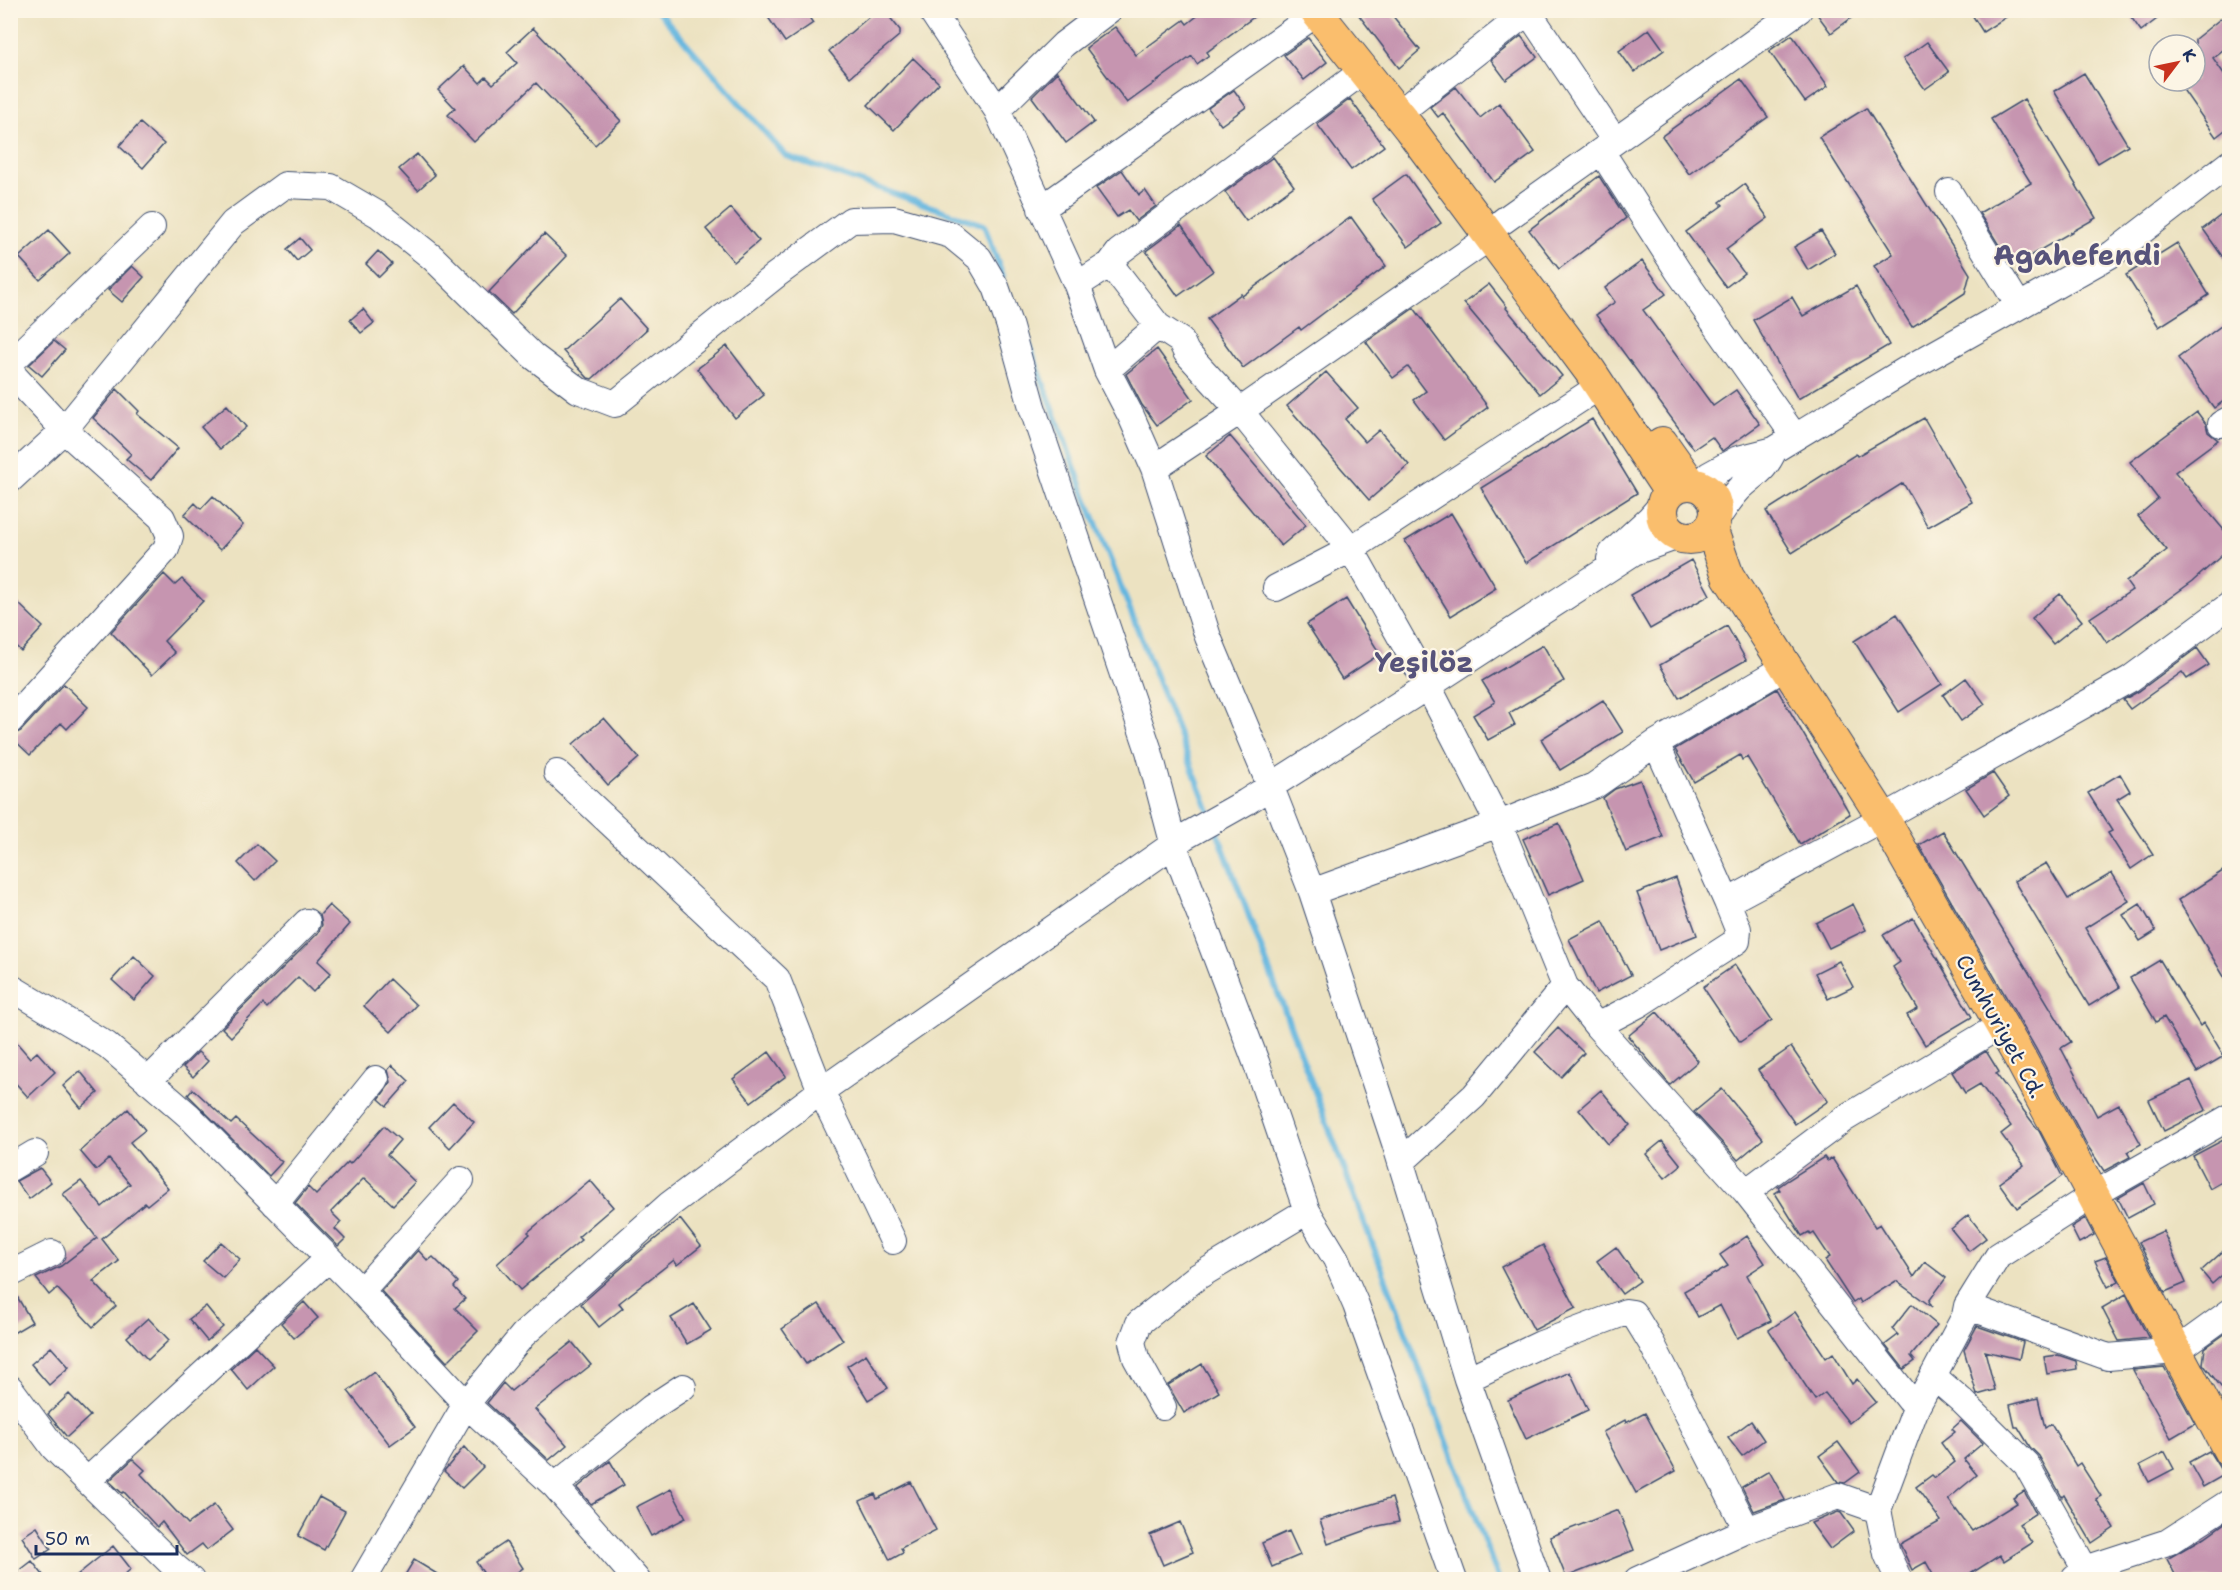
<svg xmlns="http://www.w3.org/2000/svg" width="2240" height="1590" viewBox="0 0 2240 1590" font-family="'Shantell Sans',sans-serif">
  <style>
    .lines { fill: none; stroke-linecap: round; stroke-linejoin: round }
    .stream { stroke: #63b6df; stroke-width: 6 }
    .building { fill: #c695b0 }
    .minor-casing { stroke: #3a4a6d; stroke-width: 28 }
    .major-casing { stroke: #3a4a6d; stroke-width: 34 }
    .minor { stroke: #fff; stroke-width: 26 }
    .major { stroke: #fabe6d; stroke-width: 32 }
    .labels { text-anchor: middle; stroke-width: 4.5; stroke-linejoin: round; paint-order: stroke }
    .street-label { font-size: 22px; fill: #1b2f5e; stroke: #fcf5e5 }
    .district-label { font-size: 28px; font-weight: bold; fill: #57537b; stroke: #fcf5e5 }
  </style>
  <rect width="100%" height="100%" fill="#fcf5e5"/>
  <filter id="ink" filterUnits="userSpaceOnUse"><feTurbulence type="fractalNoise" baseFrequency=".0167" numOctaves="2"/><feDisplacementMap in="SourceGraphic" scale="12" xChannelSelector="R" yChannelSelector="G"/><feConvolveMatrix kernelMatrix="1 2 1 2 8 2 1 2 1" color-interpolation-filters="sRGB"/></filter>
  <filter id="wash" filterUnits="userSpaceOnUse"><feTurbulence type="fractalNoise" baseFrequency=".008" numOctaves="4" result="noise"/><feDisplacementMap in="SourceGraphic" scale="24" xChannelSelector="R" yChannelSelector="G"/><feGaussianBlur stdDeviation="1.35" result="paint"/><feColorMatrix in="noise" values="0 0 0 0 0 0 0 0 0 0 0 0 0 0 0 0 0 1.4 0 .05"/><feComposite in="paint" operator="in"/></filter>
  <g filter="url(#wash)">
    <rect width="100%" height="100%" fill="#ece2c1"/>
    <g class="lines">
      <path class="stream" d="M657 10 786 156 984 225 1003 276
        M1023 328 1083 490 1211 816
        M1215 826 1499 1580"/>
    </g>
    <g id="blocks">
      <path class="building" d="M763 10H804L813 23 785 42Z
        M877 10H884L900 30V35L850 77 829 51Z
        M1205 10H1263L1207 52 1209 55 1197 64 1192 56 1127 103 1086 48 1115 27 1136 55 1184 20 1187 24Z
        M1355 10H1388L1420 50 1399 68Z
        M1814 10H1862L1831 33Z
        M1969 10H2017L1983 32Z
        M2126 10H2169L2141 31Z
        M2229 12V45L2213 58 2229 81V127L2216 137 2177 81H2195V39Z
        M533 28 621 121 595 145 536 83 474 142 448 115 455 108 438 90 464 66 480 83 486 77 493 84 517 63 507 52Z
        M1649 29 1664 50 1634 72 1619 51Z
        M1792 35 1828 86 1805 102 1769 51Z
        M1521 36 1537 57 1506 80 1491 60Z
        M1308 38 1327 62 1304 80 1284 55Z
        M1927 42 1949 72 1925 89 1903 59Z
        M913 58 939 83 894 130 868 105Z
        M1057 72 1094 122 1066 143 1032 97Z
        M2084 73 2128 145 2098 163 2054 91Z
        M1741 79 1768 117 1689 174 1662 136Z
        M1456 87 1480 118 1499 103 1535 152 1494 182 1443 113 1438 117 1430 107Z
        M1234 90 1246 107 1221 125 1208 108Z
        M1350 99 1384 146 1351 170 1317 124Z
        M2024 99 2096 218 2012 266 1979 213 2031 183 1991 119Z
        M1866 108 1970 274 1965 293 1912 327 1874 266 1893 254 1819 137Z
        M140 123 164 144 143 168 119 146Z
        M417 154 435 175 418 190 399 169Z
        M1273 157 1294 186 1246 221 1225 192Z
        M1122 170 1139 195 1145 190 1156 206 1136 221 1128 210 1117 217 1096 188Z
        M1406 174 1441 223 1408 247 1372 199Z
        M1599 176 1626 218 1559 269 1529 230Z
        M1744 184 1768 218 1726 249 1744 273 1726 287 1686 232 1723 205 1720 202Z
        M731 208 759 241 734 262 706 229Z
        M2229 209V266L2203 229Z
        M1351 217 1386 266 1301 330 1299 327 1243 368 1207 319 1241 294 1242 296Z
        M1181 225 1213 271 1178 296 1146 251Z
        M49 230 70 253 40 280 19 257Z
        M1821 231 1835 253 1808 270 1794 247Z
        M544 234 567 256 512 314 489 292Z
        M300 238 310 250 297 261 287 249Z
        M2177 243 2209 295 2159 327 2126 275Z
        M378 251 392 264 379 277 366 264Z
        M1642 261 1666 294 1643 310 1713 406 1736 390 1760 424 1722 451 1712 437 1694 449 1596 315 1615 302 1605 288Z
        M132 266 144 277 122 302 108 290Z
        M1489 284 1507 307 1506 308 1562 376 1540 394 1464 303Z
        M1856 286 1889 345 1798 399 1753 320 1792 297 1803 316Z
        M620 299 647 329 592 379 588 378 563 351Z
        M1414 308 1488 407 1444 440 1414 400 1426 391 1408 367 1393 378 1366 342Z
        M363 309 374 323 361 333 350 320Z
        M2229 320V397L2214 408 2178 358Z
        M54 341 65 350 42 376 29 365Z
        M727 346 764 395 735 418 697 369Z
        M1157 349 1193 399 1157 425 1142 405 1126 374Z
        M1326 372 1358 408 1345 419 1365 442 1379 430 1409 465 1369 500 1287 406Z
        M117 389 139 411 137 414 178 448 151 480 126 459 131 454 93 418Z
        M227 405 246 427 220 449 201 427Z
        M2197 412 2206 424 2208 432 2218 440 2175 472 2229 536V549L2193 581 2107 643 2090 618 2132 590 2126 582 2167 550 2138 516 2158 499 2130 462Z
        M1924 418 1972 502 1928 527 1903 483 1792 553 1766 511 1856 454 1857 456Z
        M1592 419 1637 493 1526 563 1481 488Z
        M1230 436 1306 525 1281 546 1206 456Z
        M213 496 243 525 220 550 184 515 195 503 201 509Z
        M1451 513 1496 588 1451 616 1405 541Z
        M1691 560 1710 595 1650 629 1630 595Z
        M164 574 175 585 182 579 203 601 164 641 175 653 152 675 111 632Z
        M2060 594 2082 621 2053 644 2032 618Z
        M1346 599 1380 654 1342 679 1307 624Z
        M18 603 43 627 21 651 10 641V610Z
        M1897 614 1942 684 1899 712 1854 641Z
        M1727 626 1746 660 1679 698 1660 665Z
        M1543 645 1564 681 1509 713 1515 725 1488 740 1473 715 1495 702 1482 681Z
        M2197 648 2209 665 2187 679 2182 672 2130 709 2123 700 2139 691Z
        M1966 678 1985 704 1961 721 1943 695Z
        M64 684 88 707 67 729 61 723 30 755 10 736 21 731Z
        M1777 689 1850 814 1800 844 1747 757 1742 760 1740 755 1694 782 1675 749Z
        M1603 700 1623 732 1560 770 1541 739Z
        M604 718 639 758 608 785 573 744Z
        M1993 773 2009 796 1984 815 1966 789Z
        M2120 774 2130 791 2117 799 2153 854 2131 869 2108 833 2112 831 2088 793Z
        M1640 780 1663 837 1626 852 1603 798 1615 789Z
        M1559 823 1584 879 1548 895 1523 839Z
        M1943 831 2071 1042 2061 1048 2097 1116 2119 1104 2141 1144 2127 1152 2130 1157 2104 1171 2087 1145 2036 1049 1919 845Z
        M257 844 275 861 255 881 238 863Z
        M2046 863 2068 899 2112 873 2129 901 2085 928 2120 987 2089 1006 2014 881Z
        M2229 867V985L2178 900Z
        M1676 878 1697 935 1659 950 1637 893Z
        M1853 904 1866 930 1829 948 1816 923Z
        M2140 904 2156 931 2140 941 2123 915Z
        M329 905 350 924 318 961 331 973 313 992 298 977 267 1008 263 1004 231 1037 222 1028 318 933 322 925 320 915Z
        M1913 918 1972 1017 1925 1045 1907 1015 1918 1009 1893 967 1900 962 1883 935Z
        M1603 921 1631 975 1596 993 1569 939Z
        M134 956 155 976 134 1000 112 980Z
        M2160 960 2200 1026 2204 1023 2224 1056 2197 1072 2164 1017 2156 1022 2130 978Z
        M1839 961 1853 987 1828 999 1815 973Z
        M1735 965 1772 1020 1740 1042 1703 987Z
        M389 979 416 1005 391 1032 364 1006Z
        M1657 1012 1698 1061 1670 1085 1628 1036Z
        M1558 1028 1584 1053 1561 1077 1535 1052Z
        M10 1035 30 1058 37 1052 55 1072 28 1097 10 1077Z
        M1791 1047 1828 1101 1795 1124 1758 1070Z
        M1986 1051 1999 1072 1996 1074 2039 1131 2062 1176 2017 1208 1999 1183 2024 1165 2001 1134 2011 1126 1980 1084 1965 1093 1952 1072Z
        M198 1052 208 1061 193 1077 183 1067Z
        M769 1052 786 1076 751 1102 733 1079Z
        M392 1065 409 1081 387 1106 379 1099 391 1082 388 1070Z
        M80 1071 98 1093 81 1108 63 1086Z
        M2191 1080 2206 1110 2164 1131 2149 1100Z
        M193 1089 231 1124 236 1119 282 1162 269 1176 188 1095Z
        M1722 1089 1763 1139 1738 1160 1694 1112Z
        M1601 1090 1630 1125 1608 1144 1579 1109Z
        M453 1102 474 1122 450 1148 429 1127Z
        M128 1109 145 1130 130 1142 168 1188 147 1205 145 1203 102 1239 119 1261 93 1281 116 1306 93 1327 57 1288 49 1295 36 1278 61 1266 97 1238 63 1194 81 1181 102 1207 130 1184 109 1159 96 1170 80 1151Z
        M384 1126 400 1140 387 1155 415 1182 393 1205 364 1178 331 1212 341 1222 335 1229 345 1239 338 1246 295 1203 308 1187 316 1195 348 1162 350 1164Z
        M2229 1137V1178L2210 1189 2193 1156Z
        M1662 1141 1681 1165 1665 1178 1646 1154Z
        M1824 1157 1827 1161 1832 1158 1875 1227 1880 1224 1914 1277 1925 1262 1946 1278 1929 1301 1932 1307 1896 1281 1861 1303 1859 1299 1853 1303 1825 1260 1830 1257 1814 1233 1811 1235 1809 1232 1802 1236 1775 1193 1780 1190 1778 1187 1788 1180Z
        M40 1168 51 1182 29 1199 16 1181Z
        M590 1180 613 1207 578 1237 581 1240 520 1290 497 1264 530 1234 528 1232Z
        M2144 1183 2154 1204 2128 1218 2118 1198Z
        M1968 1215 1986 1238 1969 1251 1951 1229Z
        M2085 1218 2094 1235 2079 1243 2071 1227Z
        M680 1219 701 1246 677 1265 674 1260 619 1303 623 1308 599 1327 581 1304 638 1253Z
        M2163 1231 2186 1283 2165 1292 2139 1242Z
        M1747 1236 1765 1263 1747 1275 1771 1321 1737 1338 1720 1305 1698 1317 1684 1291 1728 1266 1720 1255Z
        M221 1242 240 1259 223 1278 203 1261Z
        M1543 1245 1576 1308 1534 1330 1501 1267Z
        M2229 1246V1269L2212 1284 2201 1271Z
        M1616 1247 1640 1281 1622 1294 1597 1261Z
        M418 1250 428 1261 433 1257 458 1282 454 1287 465 1299 455 1308 478 1331 447 1362 381 1291Z
        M2106 1257 2119 1281 2108 1287 2095 1261Z
        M12 1288 32 1322 10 1335V1289Z
        M2126 1294 2147 1335 2149 1338 2119 1341 2102 1308Z
        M304 1302 318 1318 294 1338 281 1323Z
        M694 1304 711 1330 687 1344 671 1318Z
        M819 1304 843 1340 806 1364 782 1329Z
        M1912 1304 1937 1325 1911 1356 1915 1361 1904 1369 1885 1345 1898 1335 1892 1329Z
        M206 1306 223 1327 207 1341 189 1319Z
        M1795 1312 1826 1358 1833 1353 1852 1384 1857 1379 1876 1402 1849 1423 1825 1393 1815 1400 1769 1330Z
        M148 1318 169 1340 148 1360 127 1337Z
        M1977 1326 2023 1342 2019 1359 1985 1351 1995 1390 1977 1395 1964 1350Z
        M2229 1331V1397L2203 1364 2205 1348Z
        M572 1342 591 1365 535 1409 567 1445 549 1460 487 1403 503 1383 511 1391Z
        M255 1346 274 1366 248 1390 231 1369Z
        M51 1347 69 1367 49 1385 31 1364Z
        M866 1354 888 1388 868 1400 847 1366Z
        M2058 1355 2076 1361 2077 1369 2047 1374 2044 1357Z
        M1202 1364 1219 1392 1184 1413 1168 1385Z
        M2164 1367 2195 1424 2171 1438 2133 1370Z
        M374 1372 415 1427 390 1445 348 1391Z
        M1570 1372 1588 1410 1526 1439 1508 1400Z
        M69 1394 90 1416 67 1437 48 1414Z
        M2038 1398 2045 1428 2051 1424 2076 1466 2080 1463 2101 1496 2096 1499 2114 1528 2092 1543 2064 1495 2062 1497 2039 1456 2030 1447 2018 1427H2015L2010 1405Z
        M1645 1413 1676 1471 1636 1493 1603 1432 1625 1420 1626 1423Z
        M1751 1421 1764 1440 1742 1456 1728 1438Z
        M1961 1421 1983 1443 1964 1459 1977 1475 1948 1499 1972 1531 2017 1503 2013 1498 2024 1491 2036 1513 2019 1524 2032 1543 2004 1561 2000 1555 1961 1580H1936L1926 1562 1912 1570 1900 1544 1941 1521 1916 1487 1932 1475 1935 1478 1955 1462 1941 1443 1955 1432 1952 1429Z
        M1838 1442 1860 1472 1845 1483 1838 1482 1819 1456Z
        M464 1447 483 1467 462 1488 444 1471Z
        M2209 1451 2224 1475 2203 1487 2189 1462Z
        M2165 1452 2174 1469 2149 1482 2140 1465Z
        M133 1459 145 1470 141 1474 188 1524 214 1505 233 1530 207 1550 202 1544 187 1555 162 1522 157 1527 124 1492 122 1493 109 1481Z
        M610 1461 624 1485 591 1504 577 1488Z
        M1769 1471 1785 1500 1754 1511 1742 1487Z
        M911 1482 936 1530 901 1548 903 1553 890 1560 860 1501 875 1494 877 1499Z
        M671 1489 686 1518 651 1536 636 1507Z
        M319 1497 345 1511 324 1550 298 1536Z
        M1392 1498 1399 1522 1378 1526 1328 1544 1320 1520Z
        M1618 1510 1634 1550 1566 1577 1550 1537Z
        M1838 1512 1841 1513 1854 1531 1830 1549 1811 1523Z
        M2229 1520V1580H2178L2167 1559 2205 1537Z
        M1180 1522 1193 1552 1163 1565 1150 1535Z
        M37 1527 51 1549 36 1559 22 1537Z
        M1289 1531 1300 1555 1272 1567 1262 1543Z
        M506 1542 523 1568 506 1580H488L476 1562Z
        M113 1546 131 1569 118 1580H71Z
        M414 1560 447 1580H402Z
        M32 1561 47 1580H10V1578Z"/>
    </g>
  </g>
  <g filter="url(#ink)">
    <use href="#blocks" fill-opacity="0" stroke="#3a4a6d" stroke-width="1.5"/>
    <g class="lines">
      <defs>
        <path id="minor" d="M931 10 997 110 1077 285 1107 370 1131 416 1154 468 1208 637 1270 785 1312 892 1395 1143 1467 1379 1538 1580
          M1527 10 1615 141
          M1413 102 1530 10
          M997 110 1064 44 1109 10
          M1601 151 1678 271 1795 437
          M1949 192 2019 306
          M1041 209 1317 13
          M1503 221 1799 10
          M1110 264 1158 326 1181 341 1186 352 1240 411 1351 549 1428 686 1499 824 1565 986 1597 1026 1746 1192 1916 1408
          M1077 285 1110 264 1119 252 1363 71
          M10 363 152 227
          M10 365 14 376 64 430 162 518 170 536 166 549 10 721
          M1107 370 1158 326
          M2221 424 2230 419
          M1154 468 1240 411 1490 237
          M10 480 64 430 233 223 285 185 331 187 379 215 433 258 533 356 578 390 615 404 776 275 851 220 894 219 951 235 979 258 996 287 1009 324 1032 407 1149 751 1174 846 1256 1062 1307 1211 1197 1277 1139 1323 1132 1342 1136 1358 1163 1407
          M1698 486 1709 475 1738 459 1774 450 1904 371 2112 254 2230 163
          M1713 525C1721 512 1729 500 1739 489 1755 474 1765 471 1774 450
          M1610 559 1612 553 1650 518 1664 502
          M1276 588 1351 549 1600 386
          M557 773 777 979 821 1091 893 1241
          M1312 892 1499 824 1594 786 1656 743 1786 667
          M1727 902 1883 818 2130 679 2230 605
          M10 987 107 1045 189 1116 361 1291 466 1404 555 1486 637 1580
          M1597 1026 1639 1004 1737 941 1738 929 1727 902 1656 743
          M148 1081 307 922
          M1401 1162 1474 1096 1565 986
          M10 1168 35 1153
          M1746 1192 1844 1119 2001 1025
          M275 1204 376 1079
          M1307 1211 1336 1259 1356 1305 1454 1580
          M10 1274 52 1253
          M361 1291 461 1180
          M1967 1306 2108 1357 2176 1351 2230 1312
          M1933 1376 1962 1401 2026 1464 2085 1569
          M1467 1379 1541 1344 1626 1312 1633 1313 1652 1344 1747 1530
          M10 1388 54 1448 175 1567 191 1580
          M87 1481 328 1259
          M555 1486 651 1408 683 1387
          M2074 1579 2085 1569 2168 1542 2230 1502
          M363 1580 466 1404 523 1335 669 1205 821 1091 1184 837 1246 802 1428 686 1634 552 1678 536
          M1637 1580 1747 1530 1838 1496 1878 1510
          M1899 1580 1887 1554 1878 1510 1916 1408 1965 1316 1967 1306 1998 1256 2093 1195 2230 1117"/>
        <path id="major" d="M1315 10 1410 129 1590 371 1670 492
          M1662 443 1691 484
          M1662 511a27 27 0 1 1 54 0a27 27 0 1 1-54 0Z
          M1711 528 1728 576 1883 818 2020 1058 2230 1452"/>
      </defs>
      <use href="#minor" class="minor-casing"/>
      <use href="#major" class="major-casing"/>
      <use href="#minor" class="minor"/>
      <use href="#major" class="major"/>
    </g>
  </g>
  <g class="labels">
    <g class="street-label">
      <text transform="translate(2001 1026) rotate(61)" y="8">Cumhuriyet Cd.</text>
    </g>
    <g class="district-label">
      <text x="2077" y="265">Agahefendi</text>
      <text x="1424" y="672">Yeşilöz</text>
    </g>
  </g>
  <rect width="2240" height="1590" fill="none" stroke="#fcf5e5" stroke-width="36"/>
  <g transform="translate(2177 63) rotate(58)"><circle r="28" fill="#fcf5e5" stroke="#a2a6af" stroke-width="1.5"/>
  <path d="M0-4.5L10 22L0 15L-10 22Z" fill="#c8321e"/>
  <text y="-9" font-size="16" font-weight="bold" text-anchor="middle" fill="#1b2f5e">K</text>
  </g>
  <path d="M36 1545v9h141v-9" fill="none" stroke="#1b2f5e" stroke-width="3"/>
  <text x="45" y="1545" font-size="18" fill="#1b2f5e" stroke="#fcf5e5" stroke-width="4.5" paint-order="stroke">50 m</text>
</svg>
